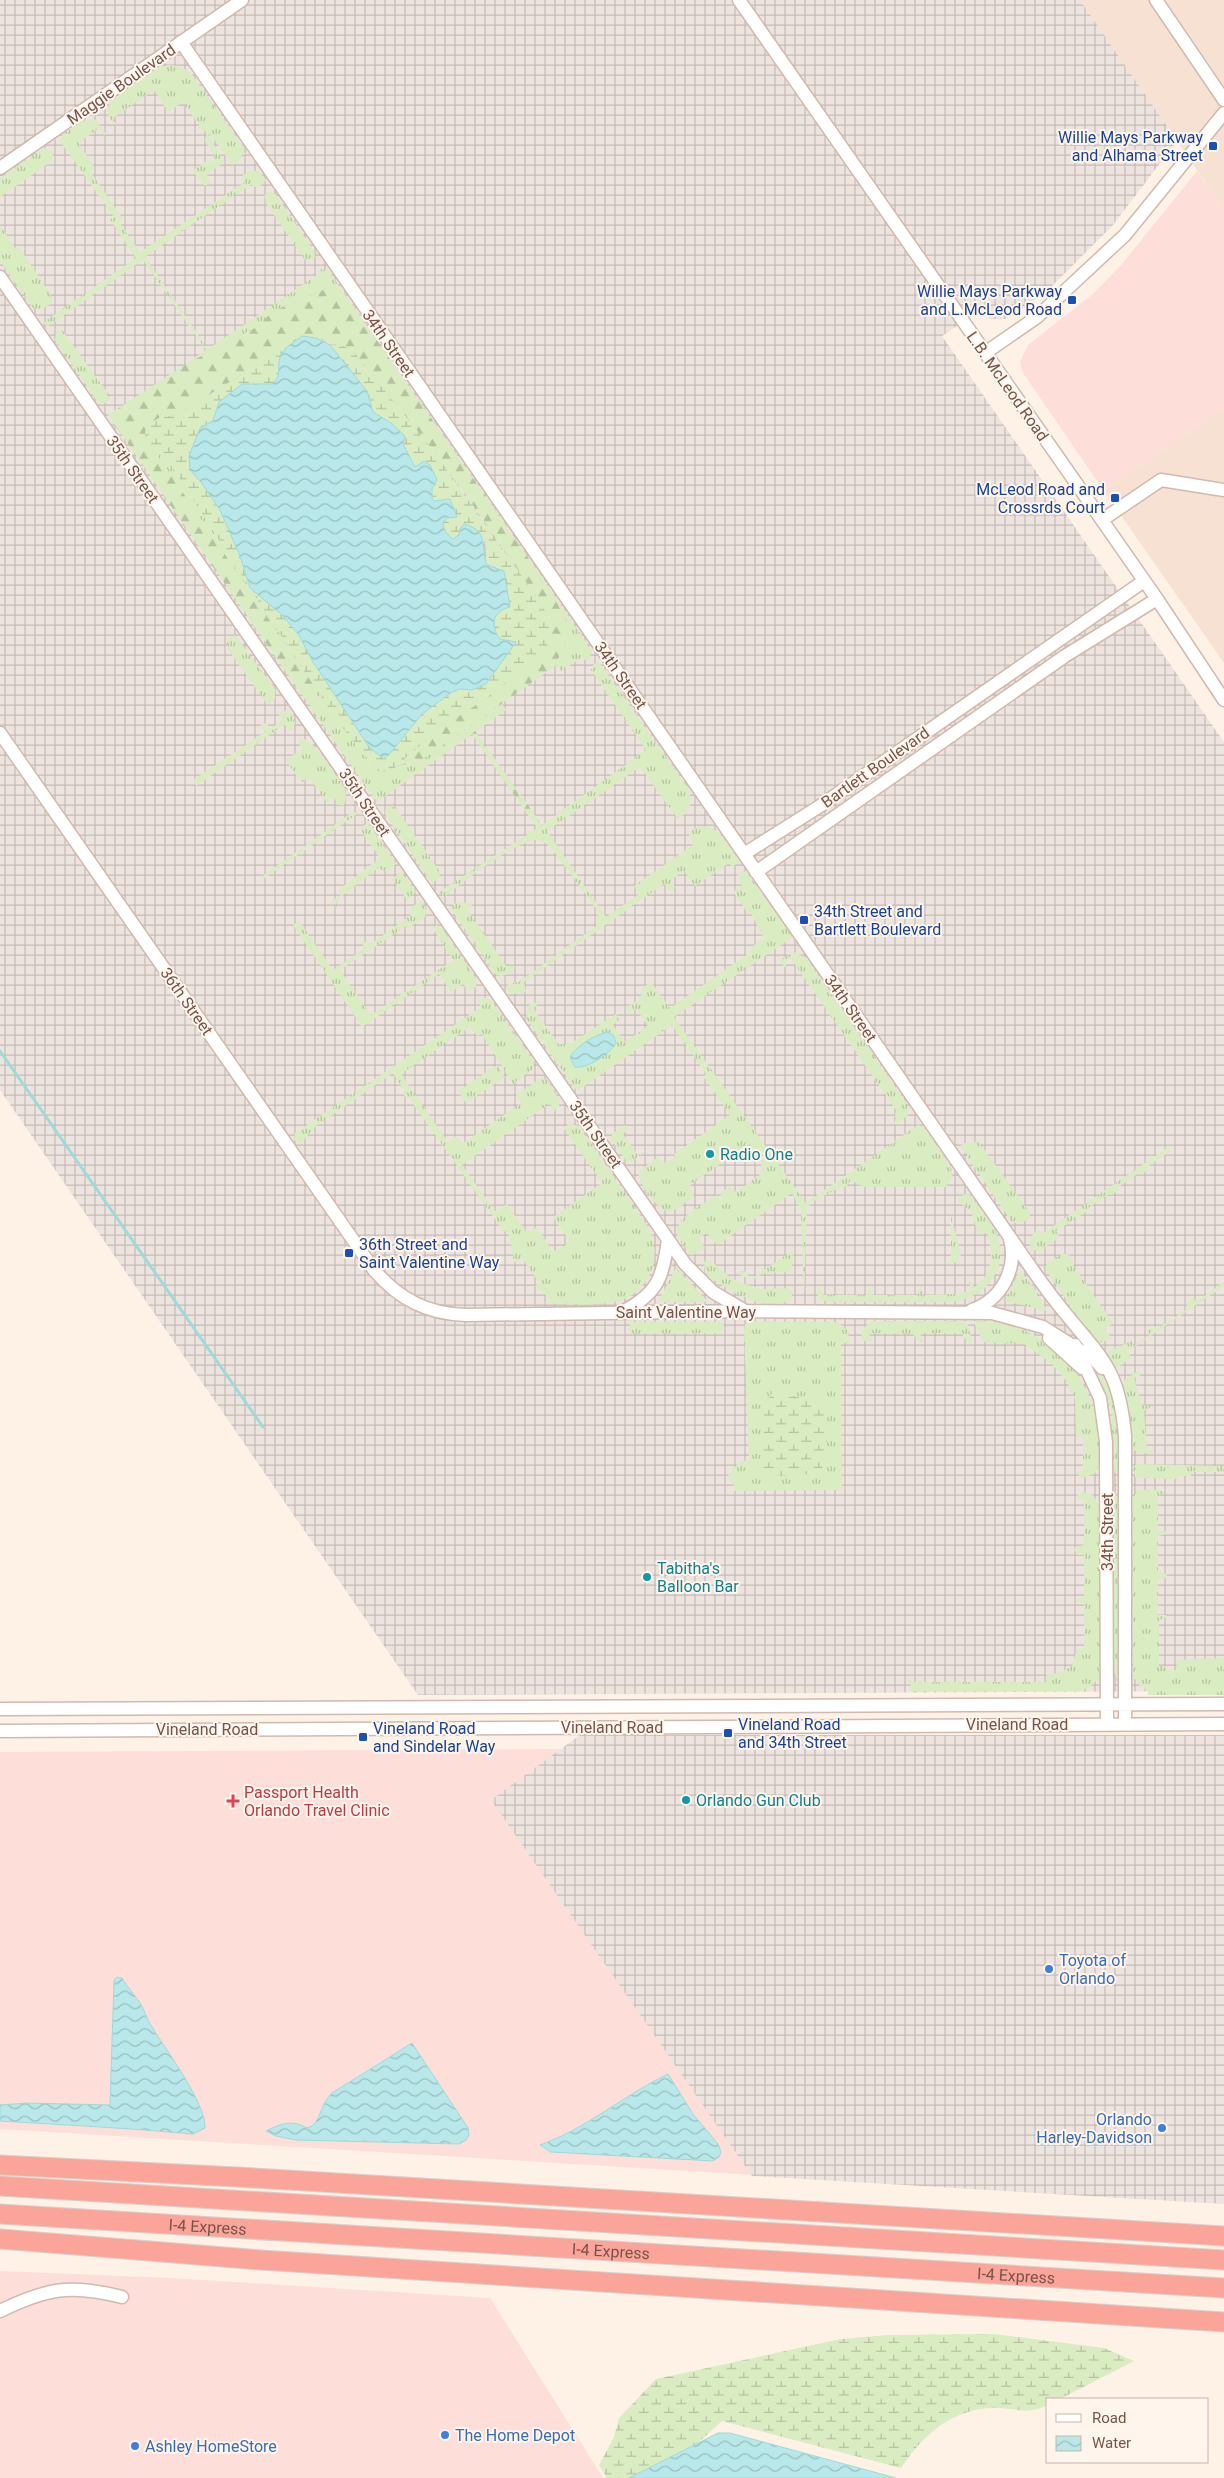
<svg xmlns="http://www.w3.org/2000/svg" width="1224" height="2478" viewBox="0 0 1224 2478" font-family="Roboto,sans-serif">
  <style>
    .residential { fill: #f6e1d3 }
    .commercial { fill: #feded8 }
    .industrial { fill: url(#industrial-grid) }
    .grass { fill: url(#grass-tufts) }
    .forest { fill: url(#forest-firs) }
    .wetland { fill: url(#wetland-marsh) }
    .water { fill: url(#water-waves); stroke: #9edadb }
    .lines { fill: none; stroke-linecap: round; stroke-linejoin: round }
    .stream { stroke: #9edadb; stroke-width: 3 }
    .minor-casing { stroke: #d2b9ad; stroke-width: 15 }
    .highway-casing { stroke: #d9cfcc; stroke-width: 21 }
    .minor { stroke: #fff; stroke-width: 12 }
    .highway { stroke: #fba499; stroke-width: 19 }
    .transit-dot { fill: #1a4fb4; stroke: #fff5ed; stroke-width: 2 }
    .culture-dot { fill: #0f9aa8; stroke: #fff5ed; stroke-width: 2 }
    .health-dot { fill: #e0444e; stroke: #fff5ed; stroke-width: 2 }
    .shop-dot { fill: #3f7fe0; stroke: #fff5ed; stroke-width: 2 }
    .labels { text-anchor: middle; stroke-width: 4; stroke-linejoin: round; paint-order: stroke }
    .street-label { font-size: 16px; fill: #785348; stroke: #fff5ed }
    .transit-label { font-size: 16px; fill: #164399; stroke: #fff5ed; text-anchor: start }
    .culture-label { font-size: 16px; fill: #0d838f; stroke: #fff5ed; text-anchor: start }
    .health-label { font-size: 16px; fill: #be3a42; stroke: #fff5ed; text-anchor: start }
    .shop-label { font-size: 16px; fill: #366cbe; stroke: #fff5ed; text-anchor: start }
  </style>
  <defs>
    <pattern id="industrial-grid" width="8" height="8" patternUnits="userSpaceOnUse" patternTransform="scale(1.25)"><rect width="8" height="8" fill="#ede4df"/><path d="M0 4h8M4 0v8" fill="none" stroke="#c5bbb7"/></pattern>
    <pattern id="grass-tufts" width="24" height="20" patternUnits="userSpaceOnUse" patternTransform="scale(1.25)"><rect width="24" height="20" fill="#d9ecc2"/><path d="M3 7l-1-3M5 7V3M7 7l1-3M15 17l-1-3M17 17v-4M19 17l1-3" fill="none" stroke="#b5c2a0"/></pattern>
    <pattern id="forest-firs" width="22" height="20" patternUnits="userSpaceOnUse" patternTransform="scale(1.25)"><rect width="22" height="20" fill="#d9ecc2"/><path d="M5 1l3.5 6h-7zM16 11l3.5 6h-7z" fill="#b5c2a0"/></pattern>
    <pattern id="wetland-marsh" width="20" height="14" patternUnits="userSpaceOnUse" patternTransform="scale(1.25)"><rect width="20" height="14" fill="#d9ecc2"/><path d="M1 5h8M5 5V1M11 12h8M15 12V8" fill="none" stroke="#b5c2a0"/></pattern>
    <pattern id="water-waves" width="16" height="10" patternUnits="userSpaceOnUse" patternTransform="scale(1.25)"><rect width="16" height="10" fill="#b8e8e9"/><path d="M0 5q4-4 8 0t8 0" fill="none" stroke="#9abfbf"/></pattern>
  </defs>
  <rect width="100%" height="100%" fill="#fef1e5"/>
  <path class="residential" d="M1080 0H1224V209L1177 141Z
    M1224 409V663L1104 491Z"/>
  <path class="commercial" d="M1197 171 1224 209V409L1104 491 1023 373 1020 362 1028 345 1094 293 1122 264Z
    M1224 1735 1002 2190 0 2129V1752L562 1749 491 1800Z
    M0 2271 171 2278 490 2298 603 2478H0Z"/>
  <path class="industrial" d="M0 0H1080L1177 141 1113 225 1050 288 1017 313 1005 319H990L981 310 942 336 1224 742V1691L418 1695 0 1090Z
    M580 1735H1224V2204L752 2176 491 1800Z"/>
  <path class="grass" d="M168 65 179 66 191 73 242 145 245 154 234 165C222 155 215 134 199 128V125L183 102 168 112 154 90 113 118 117 127 109 117 107 110C111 96 153 68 168 65Z
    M86 119 96 120 106 134 104 135 99 128 79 143 94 167 90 171 123 219 119 222 140 252 245 182 242 176 249 171H258L266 180 258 188 251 185 247 187 145 257 208 349 314 277 321 269 328 270 346 296 340 289 330 286C308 299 274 304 259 326L186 364 206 350 143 260 50 325 46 326 44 323 48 319 136 258 110 220 114 217 60 141 62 135Z
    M207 133 225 162 207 174 211 183 205 186 192 171 208 160 210 162 216 158 205 141Z
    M44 148 53 151 52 161 0 197V178Z
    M271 191 276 195 314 251 315 257 313 260H305L266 203 264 195Z
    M0 225 16 249 19 247 52 296V303L42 309 33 308 0 261Z
    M62 330 109 395 110 399 106 403 98 402 55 340 56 332Z
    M149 445 162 451 313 684 367 758 380 771C393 769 404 762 416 764L502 704 506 710 377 802 300 692 313 683Z
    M546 583 592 651 589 659 585 660 581 658 561 671 557 665 554 667 565 646 571 629Z
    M235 635 275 689V698L270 704H267L227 648V639Z
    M599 662 690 791V805L686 814 677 818 640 767 547 831 606 917 639 894 634 886 694 844 689 835C691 830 693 829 698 827 718 822 730 848 740 862L732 867 729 863 695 886 684 871 671 880 675 887 674 889 669 890 664 884 524 982 526 992 511 994 506 988 508 984 519 982 596 926 598 912 593 904 552 849C547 844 543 840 536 840 514 842 464 881 447 895L442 896 439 892 542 825 646 750 591 670 594 664Z
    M279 711H288L293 715 295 724 291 731 284 725 196 786 193 780 265 732 260 724 267 723 270 729 282 720 278 713Z
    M301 739C315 738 336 777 345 789L346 797 344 805 339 806 334 798 327 803 309 777 301 783 286 760 302 749 298 742Z
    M390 806 396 808 440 872 439 879 433 882 429 879 385 814V810Z
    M359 811 357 814 263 879 261 877 350 814Z
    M368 823 396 864 387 872 378 868 338 899 337 907 332 901 341 895 338 890 380 858 359 828Z
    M745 870 793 937 674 1017 806 1203 918 1125 924 1127 951 1167 952 1177 946 1187H863L851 1180 847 1185 849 1187H841L812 1202 807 1209 804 1298 801 1210 792 1193 719 1244 714 1243 707 1233 699 1238 705 1248 692 1256C688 1250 681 1243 678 1237 671 1218 705 1204 716 1195L720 1200 722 1199 720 1193 730 1186 736 1192 761 1174V1161L765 1158 762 1154 757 1156 749 1149 751 1147 750 1144 694 1182 688 1188 694 1196C687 1201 677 1212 667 1211 656 1209 636 1180 639 1171L658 1157 664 1163 675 1157 674 1154 730 1115 705 1079 702 1078 706 1074 672 1025 579 1090 575 1089 526 1018 529 1005 539 1001 540 1003 533 1008 559 1045 573 1042 616 1014 619 1020 613 1025 625 1042 648 1026 636 1009 629 1013 626 1007 640 999 643 987 651 982 670 1008 752 951 750 948 764 938 751 914 747 912 733 892 742 885 737 875Z
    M401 872 416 892 407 900 392 879Z
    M421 901 427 909 425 917 408 928 406 926 340 970 371 1015 453 960 433 929 436 925 441 927 477 980 476 987 469 992 463 984 451 992 439 974 362 1027 293 925 299 921 333 970 365 948 360 941 372 943 411 915V907Z
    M463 902 473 905 467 909 506 966H515L513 973 501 976 496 975 451 909 452 904Z
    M795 952 806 958 907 1104 908 1115 896 1125 894 1124 896 1110 789 956 785 968 779 960Z
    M485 998 491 1000 534 1062 533 1069 513 1084 482 1034 477 1036 470 1027 401 1074 448 1142 456 1136 462 1144 521 1103 516 1095 541 1078 547 1080 560 1101 559 1106 554 1111 549 1104 462 1165 495 1211 507 1204 526 1232H530L537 1227 553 1252 570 1242 553 1217 602 1183 563 1127 570 1124 579 1126 648 1227C663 1254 652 1289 622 1300 606 1306 559 1306 542 1302H551V1300L535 1286 539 1283 522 1258 514 1263 510 1237 506 1231 504 1232 409 1098H406L403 1094 405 1092 393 1073 316 1126 302 1142 298 1143 294 1139 295 1133 481 1007 477 1000Z
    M497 1065 505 1077 466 1103 458 1091Z
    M625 1125 628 1130 623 1134 638 1155 650 1148 631 1162 626 1161 611 1139 612 1134Z
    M979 1142 1030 1213V1218C1024 1222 1018 1226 1011 1221L960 1146 964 1143Z
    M1168 1147 1171 1151 1147 1167 1148 1169 1141 1175 1139 1173 1117 1188 1119 1190 1111 1195 1109 1194 1088 1208 1089 1210 1056 1231 1060 1237 1039 1251 1031 1250 1029 1239 1037 1230 1043 1233Z
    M964 1194 970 1195C979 1208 993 1222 998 1238 1009 1271 983 1300 950 1302H827L818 1298 817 1290 820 1287 823 1295H867L870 1286 872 1295H918L920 1286 923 1295 957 1294 971 1290 969 1281 975 1287C993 1273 994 1253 987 1233L978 1234 971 1211 957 1201Z
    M951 1216 961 1254 958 1262 946 1264 945 1262 951 1261Z
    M793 1250 792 1269 789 1272 763 1273 754 1279C749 1279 743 1277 739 1274L740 1271H745L751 1279Z
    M1063 1253 1069 1255 1075 1264 1073 1265 1113 1323 1105 1329 1112 1339 1099 1343 1095 1342 1048 1273 1045 1269 1047 1263Z
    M710 1260 730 1277 742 1283 761 1289 788 1288 792 1291V1297C774 1319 721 1287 705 1273L704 1262Z
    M676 1268 708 1302H658Z
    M1020 1270 1039 1295 1047 1311 1005 1301Z
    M1224 1282V1286L1128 1351 1131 1358 1118 1367 1112 1366 1106 1357 1108 1352 1131 1341 1135 1345 1150 1335 1147 1330 1154 1326 1157 1329 1189 1308 1186 1303 1193 1298 1196 1302Z
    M750 1321 838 1322 848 1331 849 1343H841L842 1490 734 1491V1484L727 1477 740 1461H749L744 1331 745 1324Z
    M874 1321H967L972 1342 968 1343 961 1333H920L923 1341 919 1342 913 1334 868 1333 874 1342 864 1341C857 1333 865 1324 874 1321Z
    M973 1321C1039 1318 1092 1370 1099 1434 1101 1447 1103 1463 1094 1474L1082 1478 1076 1472 1083 1470V1438L1076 1437 1075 1399 1067 1382 1051 1363 1024 1344 983 1342Z
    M631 1322H719L724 1325 721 1333 632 1334 628 1329Z
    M1089 1361C1115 1382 1119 1415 1119 1447 1119 1456 1120 1467 1116 1474 1108 1461 1114 1429 1111 1411 1107 1392 1094 1379 1089 1361Z
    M1138 1371 1141 1375 1134 1378 1142 1405 1152 1406 1144 1411 1147 1450H1154V1454L1138 1453 1132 1448 1130 1412 1123 1386 1124 1380Z
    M1137 1464 1224 1466V1472H1191V1476H1177V1479L1139 1478 1135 1477 1133 1467Z
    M1138 1490H1162L1165 1493 1158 1496V1531H1166L1167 1534 1158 1536V1572L1167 1574 1166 1578 1158 1579V1615H1166L1167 1617 1159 1620V1666H1166L1167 1670H1176L1177 1660 1224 1658V1695H1148V1691L1145 1690 1144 1687H1140L1136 1679 1133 1680 1132 1497Z
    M1083 1492 1093 1495 1100 1507 1099 1681 1097 1680 1090 1687 1080 1691H911L909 1674 911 1682H1046L1047 1674 1059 1673 1072 1666 1077 1649 1084 1648V1603L1076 1602V1599L1084 1596V1555H1078L1074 1550 1076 1547 1084 1545V1500L1076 1498 1078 1494Z
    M1115 1493 1119 1501 1120 1672 1117 1681 1113 1668V1501Z"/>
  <path class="forest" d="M331 286 340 289 346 296 546 583 571 629 565 646 554 667 416 764 404 762 405 758 442 727 485 699 526 666 553 626 540 602 471 502 435 453 353 351 316 338 302 336 284 349 176 415 159 418 147 425 145 437 313 684 300 692 108 415 186 364 259 326C274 304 308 299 331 286Z
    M475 731 542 825 537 828 472 734Z"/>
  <path class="wetland" d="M330 345 343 346 353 351 435 453 540 602 553 626 550 642 526 666 485 699 442 727 405 758 404 762H408L391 769 380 771C345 738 319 692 292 652 248 586 205 518 162 451 150 446 141 440 147 425L159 418 176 415 284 349C283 353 280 357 279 361 277 373 283 374 272 384H242L219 402 213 421 189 456 190 470 201 482 220 510 240 556 250 588 282 615 299 635 313 662 369 747 380 756H388L423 714 452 692 486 684 516 642 500 639C491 627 491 616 505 608L500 568 487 565 485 541 460 533 453 539C447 535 443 529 443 522L453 516 450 499 434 501 432 498V488L436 484 424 461 417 467 414 466 403 444 406 438 391 423 373 412 367 391Z
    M774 1391 786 1396 806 1397 822 1401C829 1414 829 1458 821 1470 809 1476 773 1480 763 1470 760 1452 760 1404 774 1391Z
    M994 2334 1104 2348 1134 2361 1060 2399H1048V2405C1024 2415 1022 2409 999 2408 955 2406 924 2433 901 2468L722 2421 699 2442 630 2478H607L599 2465 614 2437 619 2418 656 2379 841 2339 888 2335Z"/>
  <path class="water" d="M302 336 316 338 330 345 367 391 373 412 391 423 405 436 403 444 415 467 424 461 430 465 437 480 432 488V498L434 501 450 499 457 517 447 518 443 522C443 529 447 535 453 539L459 535 460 529 464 524C490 531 480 547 487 565L504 571 510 607C492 611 490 626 500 639L516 642 486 684 472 690 460 689 452 692 422 714 388 756H380L369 747 313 662 299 635 282 615 250 588 240 556 220 510 201 482 190 470 189 456 200 428 213 421 219 402 242 384H272C281 376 278 373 279 363 279 350 293 343 302 336Z
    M608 1032 614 1036 616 1043C610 1054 587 1069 575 1067L570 1058C574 1047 596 1034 608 1032Z
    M117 1977 122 1978C128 1988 134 1994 140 2003 145 2010 147 2020 152 2027 166 2050 206 2103 205 2128L193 2134C129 2128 65 2125 0 2121V2105L27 2103 110 2105 114 1980Z
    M412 2043 468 2128 469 2135 466 2140 459 2144 296 2140 276 2136 266 2131C280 2124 292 2119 307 2128 322 2124 318 2106 332 2093Z
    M668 2074 693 2114 718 2144 721 2152 719 2157 713 2161 551 2152 540 2145C586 2129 624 2095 668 2074Z
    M718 2433H730L896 2478H629Z"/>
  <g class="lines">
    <path class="stream" d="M0 1051 263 1427"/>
    <defs>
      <path id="minor" d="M739 0 1157 599 1224 700
        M1156 0 1224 100
        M181 42 1009 1236C1026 1260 1042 1285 1061 1308 1101 1358 1119 1367 1125 1436V1724
        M0 168 242 0
        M0 277 685 1264 713 1292 745 1311
        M985 353 1037 317 1125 235 1224 113
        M1102 520 1161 480 1224 490
        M0 733 374 1270C399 1299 427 1314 466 1315L745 1311 992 1313 1043 1327 1094 1359 1102 1368
        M744 854 820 806 1144 581
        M756 872 1065 656 1157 599
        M972 1310C1001 1300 1018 1269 1010 1239
        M624 1311C658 1293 663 1277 668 1240
        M1049 1338 1082 1368
        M1075 1345 1100 1398 1106 1442 1107 1723
        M0 1709 1224 1704
        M0 1731 1224 1724
        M0 2311C47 2288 71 2284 122 2297"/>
      <g id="highway">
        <path d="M0 2165 237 2177 1224 2236"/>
        <path d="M0 2186 1224 2260"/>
        <path id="s1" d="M0 2214 1224 2288"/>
        <path d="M0 2239 261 2260 1224 2322"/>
      </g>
    </defs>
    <use href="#minor" class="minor-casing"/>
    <use href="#highway" class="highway-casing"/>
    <use href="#minor" class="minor"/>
    <use href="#highway" class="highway"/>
  </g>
  <g class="transit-dot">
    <rect x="1208" y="141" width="10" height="10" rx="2.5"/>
    <rect x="1067" y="295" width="10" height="10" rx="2.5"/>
    <rect x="1110" y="493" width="10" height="10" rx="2.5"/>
    <rect x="799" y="915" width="10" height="10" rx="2.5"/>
    <rect x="344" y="1248" width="10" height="10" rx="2.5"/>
    <rect x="723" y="1728" width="10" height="10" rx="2.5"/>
    <rect x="358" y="1732" width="10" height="10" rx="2.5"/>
  </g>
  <g class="culture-dot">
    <circle cx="710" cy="1154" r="5"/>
    <circle cx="647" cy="1577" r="5"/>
    <circle cx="686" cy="1800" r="5"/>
  </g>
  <path class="health-dot" d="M230.5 1793.5h5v5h5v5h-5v5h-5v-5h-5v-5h5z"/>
  <g class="shop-dot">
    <circle cx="1049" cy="1969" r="5"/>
    <circle cx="1162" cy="2128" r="5"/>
    <circle cx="445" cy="2435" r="5"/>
    <circle cx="135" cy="2446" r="5"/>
  </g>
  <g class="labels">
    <g class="street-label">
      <text transform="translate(121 84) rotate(-35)" y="6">Maggie Boulevard</text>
      <text transform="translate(389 343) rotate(55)" y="6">34th Street</text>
      <text transform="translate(1008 386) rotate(55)" y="6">L.B. McLeod Road</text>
      <text transform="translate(133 469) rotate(55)" y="6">35th Street</text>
      <text transform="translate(621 675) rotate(55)" y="6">34th Street</text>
      <text transform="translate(875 767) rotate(-35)" y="6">Bartlett Boulevard</text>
      <text transform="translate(365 802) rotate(56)" y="6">35th Street</text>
      <text transform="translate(187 1001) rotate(55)" y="6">36th Street</text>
      <text transform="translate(851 1008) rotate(55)" y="6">34th Street</text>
      <text transform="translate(596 1134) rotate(55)" y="6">35th Street</text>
      <text x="686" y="1318">Saint Valentine Way</text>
      <text transform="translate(1107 1532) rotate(-90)" y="6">34th Street</text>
      <text x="1017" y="1730">Vineland Road</text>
      <text x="612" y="1733">Vineland Road</text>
      <text x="207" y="1735">Vineland Road</text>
      <text dy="6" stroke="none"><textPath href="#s1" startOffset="208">I-4 Express</textPath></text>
      <text dy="6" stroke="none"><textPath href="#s1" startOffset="612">I-4 Express</textPath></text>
      <text dy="6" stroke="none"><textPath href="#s1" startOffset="1018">I-4 Express</textPath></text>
    </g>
    <g class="transit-label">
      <text x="1203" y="143" text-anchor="end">Willie Mays Parkway<tspan x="1203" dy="18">and Alhama Street</tspan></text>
      <text x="1062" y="297" text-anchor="end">Willie Mays Parkway<tspan x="1062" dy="18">and L.McLeod Road</tspan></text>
      <text x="1105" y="495" text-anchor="end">McLeod Road and<tspan x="1105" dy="18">Crossrds Court</tspan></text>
      <text x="814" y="917">34th Street and<tspan x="814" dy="18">Bartlett Boulevard</tspan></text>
      <text x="359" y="1250">36th Street and<tspan x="359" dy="18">Saint Valentine Way</tspan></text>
      <text x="738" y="1730">Vineland Road<tspan x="738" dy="18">and 34th Street</tspan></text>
      <text x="373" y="1734">Vineland Road<tspan x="373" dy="18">and Sindelar Way</tspan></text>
    </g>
    <g class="culture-label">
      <text x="720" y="1160">Radio One</text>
      <text x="657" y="1574">Tabitha's<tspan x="657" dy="18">Balloon Bar</tspan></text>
      <text x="696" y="1806">Orlando Gun Club</text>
    </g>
    <g class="health-label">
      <text x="244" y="1798">Passport Health<tspan x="244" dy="18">Orlando Travel Clinic</tspan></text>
    </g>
    <g class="shop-label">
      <text x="1059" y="1966">Toyota of<tspan x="1059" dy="18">Orlando</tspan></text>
      <text x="1152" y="2125" text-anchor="end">Orlando<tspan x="1152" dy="18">Harley-Davidson</tspan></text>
      <text x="455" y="2441">The Home Depot</text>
      <text x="145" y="2452">Ashley HomeStore</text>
    </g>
  </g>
  <rect x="1046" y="2398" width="162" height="65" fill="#fff5ed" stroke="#c9b4ab"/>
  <rect x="1056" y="2414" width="25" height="8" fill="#ffffff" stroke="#c9b4ab"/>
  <text x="1092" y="2423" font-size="15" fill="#785348">Road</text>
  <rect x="1056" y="2436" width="25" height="15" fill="url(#water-waves)" stroke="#c9b4ab"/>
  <text x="1092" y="2448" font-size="15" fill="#785348">Water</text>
</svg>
